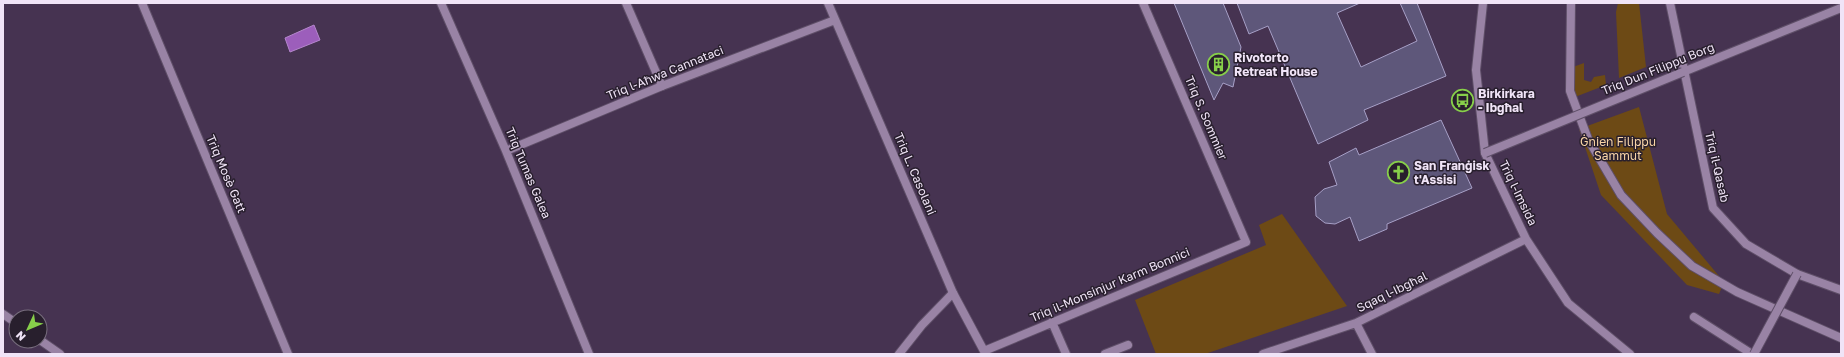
<svg xmlns="http://www.w3.org/2000/svg" width="1844" height="357" viewBox="0 0 1844 357" font-family="'Golos Text',sans-serif">
  <style>
    .green { fill: #6d4a15 }
    .water { fill: #9c5ebb; stroke: #b586cd }
    .building { fill: #5e577a; stroke: #a7a0c7 }
    .lines { fill: none; stroke-linecap: round; stroke-linejoin: round }
    .lane-casing { stroke: #5f4f68; stroke-width: 10 }
    .street-casing { stroke: #5f4f68; stroke-width: 10 }
    .lane { stroke: #9983a5; stroke-width: 8 }
    .street { stroke: #9983a5; stroke-width: 8 }
    .street-bridge-casing { stroke: #5f4f68; stroke-width: 10; stroke-linecap: butt }
    .street-bridge { stroke: #9983a5; stroke-width: 8 }
    .labels { text-anchor: middle; stroke-width: 3; stroke-linejoin: round; paint-order: stroke }
    .poi-label { font-size: 12px; font-weight: bold; fill: #f0e4f7; stroke: #281f2d; text-anchor: start }
    .street-label { font-size: 12px; fill: #f0e4f7; stroke: #281f2d }
    .park-label { font-size: 12px; fill: #f9d5a7; stroke: #281f2d }
  </style>
  <rect width="100%" height="100%" fill="#463351"/>
  <path class="green" d="M1618 3H1639L1646 67 1619 78 1616 12Z
    M1584 63V80L1591 82 1594 77 1605 75 1606 85 1575 97 1573 67Z
    M1639 107 1667 214 1724 282 1719 294 1687 285 1601 195 1579 129Z
    M1282 214 1347 306 1205 354H1156L1135 300 1266 245 1259 225Z"/>
  <path class="water" d="M314 25 320 40 290 52 285 38Z"/>
  <path class="building" d="M1174 3H1223L1241 47 1233 87 1223 83 1214 100Z
    M1237 3H1360L1337 13 1361 67 1417 41 1400 3H1417L1446 76 1364 110 1368 120 1318 144 1268 26 1249 34Z
    M1441 120 1472 188 1387 224V229L1359 241 1350 217 1335 224 1325 223 1316 216 1315 197 1324 189 1337 185 1329 162 1356 148 1359 155Z"/>
  <g class="lines">
    <defs>
      <path id="lane" d="M626 3 662 86
        M1571 3 1570 91 1588 139 1621 195 1657 233 1692 266 1737 292 1841 338
        M1694 317 1752 354
        M899 354 922 325 953 293
        M1105 354 1128 345"/>
      <path id="street" d="M142 3 288 354
        M441 3 506 151 589 354
        M828 3 953 293 984 351 1246 242 1143 3
        M1483 3 1476 70 1485 153 1526 239 1568 303 1630 354
        M1670 3 1713 208 1746 244 1797 274 1841 290
        M1683 72 1841 8
        M506 151 662 86 835 20
        M3 314 16 323
        M1052 322 1066 354
        M1356 323 1372 354
        M40 340 60 354
        M1263 354 1356 323 1526 239"/>
    </defs>
    <use href="#lane" class="lane-casing"/>
    <use href="#street" class="street-casing"/>
    <use href="#lane" class="lane"/>
    <use href="#street" class="street"/>
    <defs>
      <path id="street-bridge" d="M1485 153 1683 72
        M1754 354 1797 274"/>
    </defs>
    <use href="#street-bridge" class="street-bridge-casing"/>
    <use href="#street-bridge" class="street-bridge"/>
  </g>
  <defs>
    <symbol id="building-ring" viewBox="-11 -11 22 22"><circle r="9.5" fill="#281f2d" stroke="#87cf4a" stroke-width="1.5"/><path d="M-4-6H4V6H1V3H-1V6H-4ZM-2.5-4.3h1.7v1.8h-1.7ZM.8-4.3h1.7v1.8H.8ZM-2.5-1h1.7V.8h-1.7ZM.8-1h1.7V.8H.8Z" fill="#87cf4a"/></symbol>
    <symbol id="bus-ring" viewBox="-11 -11 22 22"><circle r="9.5" fill="#281f2d" stroke="#87cf4a" stroke-width="1.5"/><path d="M-5-6H5V4H4V6H2V4H-2V6H-4V4H-5ZM-3.5-4V0h7V-4ZM-3.5 1.2v1.5H-2V1.2ZM2 1.2v1.5H3.5V1.2Z" fill="#87cf4a"/></symbol>
    <symbol id="church-ring" viewBox="-11 -11 22 22"><circle r="9.5" fill="#281f2d" stroke="#87cf4a" stroke-width="1.5"/><path d="M-1.2-6h2.4v3.5h3.3v2.4h-3.3V6h-2.4V-.1h-3.3v-2.4h3.3Z" fill="#87cf4a"/></symbol>
  </defs>
  <g fill-rule="evenodd">
    <use href="#building-ring" x="1206" y="52" width="25" height="25"/>
    <use href="#bus-ring" x="1450" y="88" width="25" height="25"/>
    <use href="#church-ring" x="1386" y="160" width="25" height="25"/>
  </g>
  <g class="labels">
    <g class="poi-label">
      <text x="1234" y="62">Rivotorto<tspan x="1234" dy="14">Retreat House</tspan></text>
      <text x="1478" y="98">Birkirkara<tspan x="1478" dy="14">- Ibgħal</tspan></text>
      <text x="1414" y="170">San Franġisk<tspan x="1414" dy="14">t'Assisi</tspan></text>
    </g>
    <g class="street-label">
      <text transform="translate(1658 69) rotate(-22)" y="4">Triq Dun Filippu Borg</text>
      <text transform="translate(665 73) rotate(-22)" y="4">Triq l-Aħwa Cannataci</text>
      <text transform="translate(1206 118) rotate(67)" y="4">Triq S. Sommier</text>
      <text transform="translate(1717 167) rotate(77)" y="4">Triq il-Qasab</text>
      <text transform="translate(528 173) rotate(67)" y="4">Triq Tumas Galea</text>
      <text transform="translate(226 174) rotate(67)" y="4">Triq Mosè Gatt</text>
      <text transform="translate(915 174) rotate(67)" y="4">Triq L. Casolani</text>
      <text transform="translate(1518 193) rotate(64)" y="4">Triq l-Imsida</text>
      <text transform="translate(1110 285) rotate(-23)" y="4">Triq il-Monsinjur Karm Bonnici</text>
      <text transform="translate(1392 292) rotate(-26)" y="4">Sqaq l-Ibgħal</text>
    </g>
    <g class="park-label">
      <text x="1618" y="146">Ġnien Filippu<tspan x="1618" dy="14">Sammut</tspan></text>
    </g>
  </g>
  <rect width="1844" height="357" fill="none" stroke="#f0e4f7" stroke-width="8"/>
  <g transform="translate(28 329) rotate(226)"><circle r="19" fill="#281f2d" stroke="#786e7e"/>
  <path d="M0-3L7 15L0 10L-7 15Z" fill="#87cf4a"/>
  <text y="-6" font-size="11" font-weight="bold" text-anchor="middle" fill="#f0e4f7">N</text>
  </g>
</svg>
